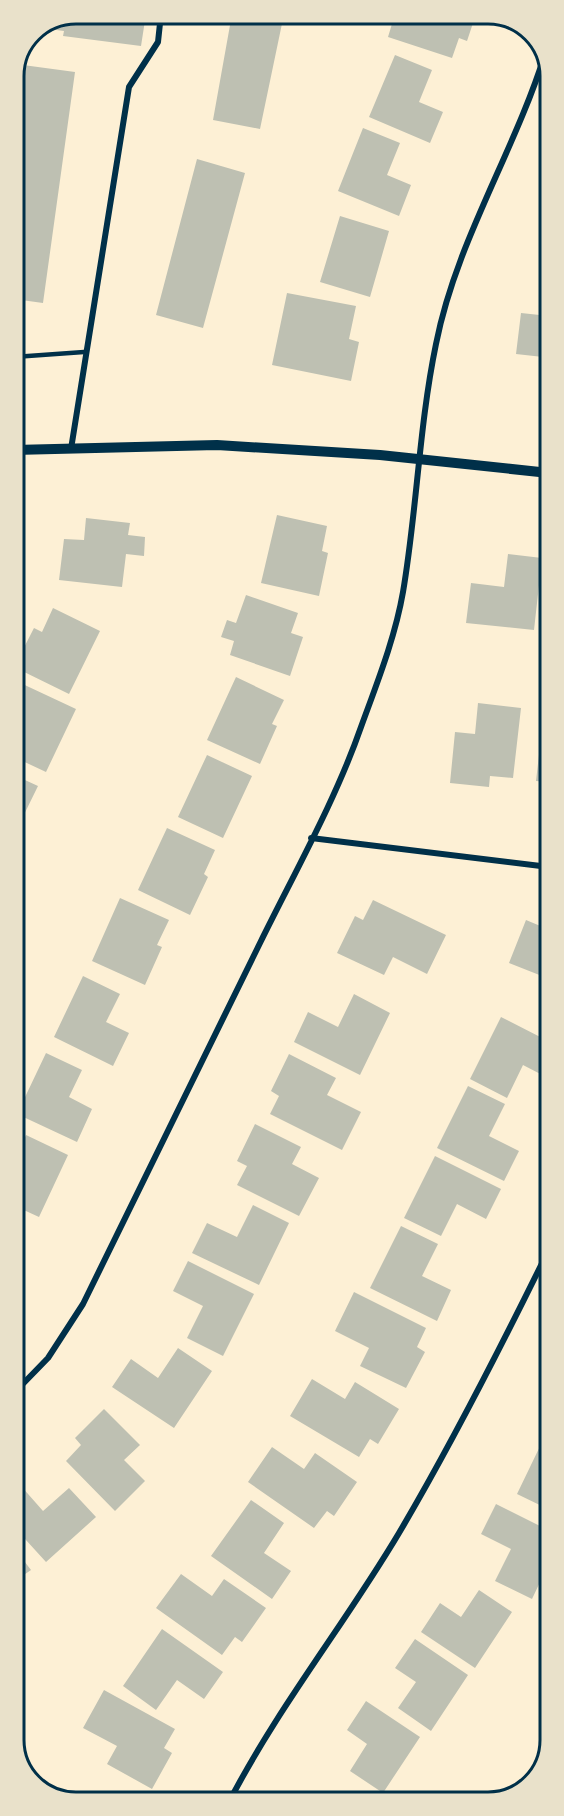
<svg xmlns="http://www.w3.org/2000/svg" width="564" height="1816" viewBox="0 0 564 1816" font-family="Poppins,sans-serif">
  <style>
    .building { fill: #bec0b2 }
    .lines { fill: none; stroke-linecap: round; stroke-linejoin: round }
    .service { stroke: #003049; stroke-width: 4.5 }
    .minor { stroke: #003049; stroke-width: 6 }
    .tertiary { stroke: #003049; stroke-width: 10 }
    .rim { fill: none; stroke: #003049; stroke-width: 3 }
  </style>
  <rect width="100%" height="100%" fill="#fdf0d5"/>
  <path class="building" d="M76 14H146L141 46 63 36 64 31 41 28Z
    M232 14H284L260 129 213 120Z
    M395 14H476L467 41 459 38 452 58 388 37Z
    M395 55 432 70 419 102 443 112 430 143 369 117Z
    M23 65 75 72 43 303 14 299V135Z
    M363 128 400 143 387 175 411 185 399 216 338 191Z
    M197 159 245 173 203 328 156 315Z
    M340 216 389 231 370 297 320 282Z
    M287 293 356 306 349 339 359 342 351 381 272 365Z
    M521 313 549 316V391L539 390 543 357 516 354Z
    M277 515 327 526 322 551 328 553 319 596 261 583Z
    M86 518 130 523 128 535 145 537 144 556 126 554 122 587 59 580 64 539 84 540Z
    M508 554 542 558 534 630 466 623 471 583 504 587Z
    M246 595 298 613 291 633 303 637 290 676 230 655 234 641 221 637 227 620 236 623Z
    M53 608 100 631 69 694 14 667 34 628 42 632Z
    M236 677 284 700 272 724 277 726 260 764 207 740Z
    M14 680 76 709 46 772 14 757V744L25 722 14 717Z
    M478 703 521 708 513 778 490 776 489 787 450 783 455 732 475 734Z
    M544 711H549V782L536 781Z
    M207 755 252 776 223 838 178 817Z
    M14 775 38 786 14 835Z
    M167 828 215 850 204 874 208 877 190 915 138 890Z
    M120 898 169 920 157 945 162 947 145 985 92 961Z
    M373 900 446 935 427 974 393 957 384 975 337 953 355 916 363 920Z
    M526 920 550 930V1001L539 997 547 978 509 963Z
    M83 976 120 994 106 1022 129 1033 113 1066 54 1037Z
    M354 994 390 1013 360 1075 294 1042 308 1012 338 1027Z
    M501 1017 550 1042V1079L523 1065 507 1098 470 1079Z
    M46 1053 82 1070 69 1097 92 1109 77 1142 17 1114Z
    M289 1054 336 1078 327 1095 361 1112 342 1150 270 1114 279 1096 271 1091Z
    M468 1086 505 1104 489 1136 519 1151 504 1181 437 1148Z
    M255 1124 301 1147 292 1164 319 1178 299 1216 237 1185 247 1166 237 1161Z
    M26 1135 68 1155 39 1217 15 1206V1158Z
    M435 1156 501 1189 486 1219 457 1204 441 1236 404 1218Z
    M253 1205 289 1223 259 1285 192 1253 207 1223 237 1237Z
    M401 1226 438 1244 422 1276 451 1290 437 1321 370 1288Z
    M188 1261 254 1294 223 1356 187 1338 203 1306 173 1291Z
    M354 1292 426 1328 417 1347 425 1352 406 1388 360 1366 369 1348 335 1331Z
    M178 1348 212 1371 174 1428 112 1387 131 1359 158 1378Z
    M312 1379 345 1399 355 1382 399 1409 378 1444 370 1439 359 1457 290 1416Z
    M104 1409 140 1445 124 1460 145 1481 115 1511 66 1461 81 1445 75 1438Z
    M544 1438 550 1441V1510L517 1494Z
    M272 1447 304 1469 315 1453 357 1482 334 1516 327 1511 314 1528 248 1482Z
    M21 1486 43 1511 69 1488 96 1517 46 1562 15 1528V1491Z
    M251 1500 284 1523 264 1553 291 1571 272 1599 211 1556Z
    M496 1504 550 1531V1561L532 1599 495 1581 511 1549 481 1534Z
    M15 1549 31 1570 15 1581Z
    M181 1574 212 1596 224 1579 266 1608 242 1642 235 1637 222 1655 156 1608Z
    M479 1590 512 1612 475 1668 421 1632 440 1603 461 1617Z
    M162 1629 223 1672 204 1699 177 1680 156 1710 123 1686Z
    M415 1639 468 1675 431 1731 398 1708 416 1682 395 1668Z
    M104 1690 175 1729 164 1748 172 1753 152 1789 107 1764 117 1746 83 1728Z
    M366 1701 420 1737 383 1793 350 1771 367 1744 347 1730Z"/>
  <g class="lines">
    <path class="service" d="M14 357 84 352"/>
    <path class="minor" d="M71 449 129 87 158 42 161 14
      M311 838 549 867
      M15 1392 48 1358 83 1304C142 1183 202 1062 261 941 295 872 336 799 361 727 377 683 395 638 403 592 417 510 419 426 436 344 456 242 514 153 545 54
      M229 1802C278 1707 345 1624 399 1533 454 1440 503 1343 550 1247"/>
    <path class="tertiary" d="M14 450 217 445 380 455 549 473"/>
  </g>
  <path d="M0 0H564V1816H0ZM76 24H488A52 52 0 0 1 540 76V1740A52 52 0 0 1 488 1792H76A52 52 0 0 1 24 1740V76A52 52 0 0 1 76 24Z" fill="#e9e1ca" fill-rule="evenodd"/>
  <path class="rim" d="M76 24H488A52 52 0 0 1 540 76V1740A52 52 0 0 1 488 1792H76A52 52 0 0 1 24 1740V76A52 52 0 0 1 76 24Z"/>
</svg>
